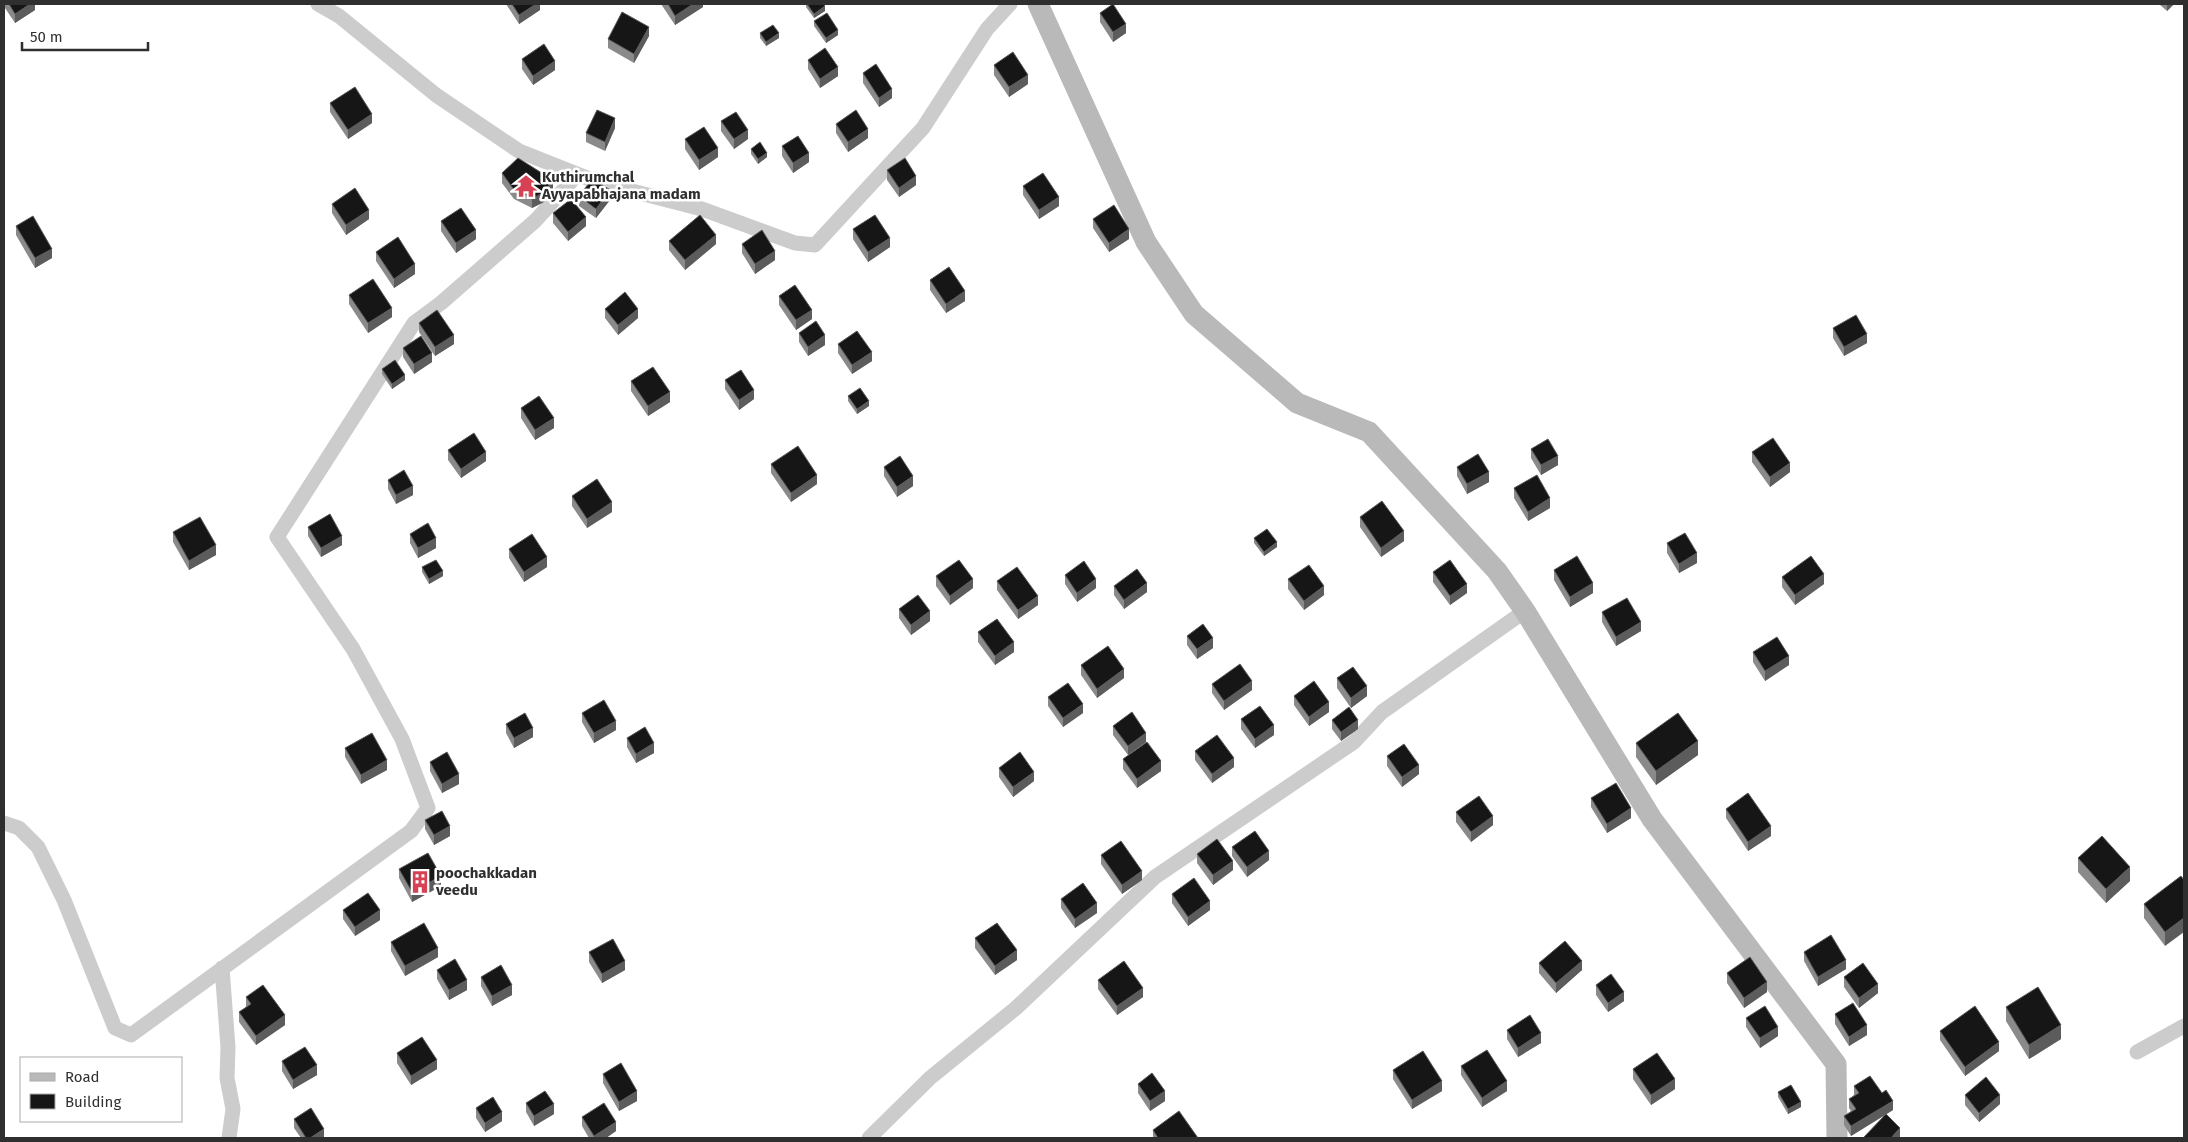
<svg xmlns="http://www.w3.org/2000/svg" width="2188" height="1142" viewBox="0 0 2188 1142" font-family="'Fira Sans',sans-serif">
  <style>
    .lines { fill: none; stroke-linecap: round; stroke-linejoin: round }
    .street { stroke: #ccc; stroke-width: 15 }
    .secondary { stroke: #b9b9b9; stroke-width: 21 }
    .wall { fill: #8a8a8a }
    .shaded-wall { fill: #5c5c5c }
    .building { fill: #161616; stroke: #5c5c5c }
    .labels { text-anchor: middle; stroke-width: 5; stroke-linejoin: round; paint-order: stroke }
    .poi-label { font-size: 15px; font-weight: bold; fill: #2f2f2f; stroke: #fff; text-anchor: start }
  </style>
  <rect width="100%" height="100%" fill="#fff"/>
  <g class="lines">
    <path class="street" d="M318 4 339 16 436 95 519 151 597 182 702 209 795 243 815 245 923 128 987 29 1010 4
      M4 823 19 828 38 847 64 900 115 1028 131 1035 411 831 428 808 402 739 353 649 277 537 414 323 441 303 535 221 577 175
      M222 968 228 1047 227 1078 233 1109 229 1138
      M2137 1052 2184 1026
      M869 1138 930 1078 1016 1008 1155 877 1354 742 1382 712 1525 611"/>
    <path class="secondary" d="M1038 4 1146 242 1194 314 1297 403 1369 432 1497 571 1525 611 1652 819 1836 1064 1837 1138"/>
  </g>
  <path class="wall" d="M5 4H35V10L15 23 5 8Z
    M506 4H540V10L519 24Z
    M661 4H703V7L675 25Z
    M806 4H823L825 11 814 18 806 7Z
    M2159 4H2174L2167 11Z
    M1100 13 1126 33 1113 42 1100 22Z
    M814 21 838 35 826 43 814 26Z
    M760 33 779 38 766 46 760 38Z
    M649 36 634 63 608 48V39Z
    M522 59 555 70 533 85 522 69Z
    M808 60 838 76 820 88 808 69Z
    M994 65 1028 84 1009 97 994 75Z
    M863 73 892 98 879 107 863 83Z
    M330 103 372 123 348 139 330 112Z
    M721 121 748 139 734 149 721 131Z
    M836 124 868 138 848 152 836 133Z
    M615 128 605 151 586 142V133Z
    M685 139 718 157 699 170 685 149Z
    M782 146 809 162 793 173 782 156Z
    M751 149 767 157 758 164 751 154Z
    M887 170 916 185 899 197 887 180Z
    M502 173 553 189 544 202 532 208 514 199 502 183Z
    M1023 186 1059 206 1039 219 1023 195Z
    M579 196 610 200 596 218 579 206Z
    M332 204 369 219 346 235 332 213Z
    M553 213 586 226 568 241 553 223Z
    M1093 219 1129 239 1109 252 1093 228Z
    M441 221 476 239 456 253 441 231Z
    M16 226 52 258 35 268 16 235Z
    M853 229 890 247 868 262 853 239Z
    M669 241 716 244 685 270 669 250Z
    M742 244 775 260 755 274 742 253Z
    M376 252 415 274 394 288 376 261Z
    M930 280 965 301 946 313 930 290Z
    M349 295 392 317 368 333 349 304Z
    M779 296 812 319 796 330 779 305Z
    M605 309 638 318 618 335 605 318Z
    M419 323 454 344 435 356 419 332Z
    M1833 328 1867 343 1844 356 1833 338Z
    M799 333 825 345 808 356 799 342Z
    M838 344 872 361 852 374 838 353Z
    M403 348 432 362 414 374 403 357Z
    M382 369 405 380 392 389 382 374Z
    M725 380 754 399 739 410 725 389Z
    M631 381 670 402 648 416 631 391Z
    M848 396 869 406 857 414 848 401Z
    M521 408 554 428 535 440 521 418Z
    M1531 449 1558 465 1541 475 1531 458Z
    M448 450 486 461 461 478 448 460Z
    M1752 452 1790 472 1770 487 1752 462Z
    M771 464 817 484 791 502 771 473Z
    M884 467 913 486 897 497 884 476Z
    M1457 467 1489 482 1467 494 1457 476Z
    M388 480 413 495 396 504 388 489Z
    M1514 488 1550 508 1528 521 1514 498Z
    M572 496 612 512 587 528 572 506Z
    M1360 517 1404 541 1381 557 1360 527Z
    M308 527 342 545 321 557 308 536Z
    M173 532 216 555 189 570 173 542Z
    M410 534 436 548 418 558 410 543Z
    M1254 538 1277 547 1264 556 1254 543Z
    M1667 543 1697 563 1679 573 1667 553Z
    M509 549 547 567 524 582 509 558Z
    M422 567 443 576 429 584 422 572Z
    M1554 570 1593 593 1570 607 1554 580Z
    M1433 572 1467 593 1450 605 1433 582Z
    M1065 575 1096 588 1077 602 1065 584Z
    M936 576 973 588 950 605 936 586Z
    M1782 577 1824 584 1795 605 1782 587Z
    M1288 579 1324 595 1304 610 1288 589Z
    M997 581 1038 605 1018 619 997 590Z
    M1114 586 1147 592 1124 609 1114 595Z
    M899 609 930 621 911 635 899 618Z
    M1602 612 1641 631 1616 646 1602 622Z
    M978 632 1014 652 995 665 978 642Z
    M1187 636 1213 648 1197 659 1187 645Z
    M1753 652 1789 665 1765 681 1753 662Z
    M1081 665 1124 678 1097 698 1081 675Z
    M1337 678 1367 696 1351 708 1337 688Z
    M1212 684 1252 690 1224 710 1212 693Z
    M1294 696 1329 712 1309 726 1294 705Z
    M1048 697 1083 713 1063 727 1048 706Z
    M582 713 616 730 594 743 582 722Z
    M1241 719 1274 735 1255 748 1241 729Z
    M1332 720 1358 729 1341 741 1332 729Z
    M506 724 533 737 514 748 506 733Z
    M1113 726 1146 742 1128 755 1113 735Z
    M627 738 654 753 636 763 627 747Z
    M1636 743 1698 755 1656 785 1636 757Z
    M345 748 387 770 361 784 345 757Z
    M1195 751 1234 767 1212 783 1195 760Z
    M1387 756 1419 774 1402 787 1387 766Z
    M1123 759 1161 771 1137 788 1123 769Z
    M430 762 459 784 442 793 430 771Z
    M999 768 1034 781 1013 797 999 777Z
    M1591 798 1631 818 1607 833 1591 807Z
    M1726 809 1771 836 1748 851 1726 818Z
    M1456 812 1493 825 1471 842 1456 822Z
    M425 820 450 836 434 845 425 829Z
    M1232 847 1269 860 1247 877 1232 856Z
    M1197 854 1233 870 1213 885 1197 863Z
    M1101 855 1142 880 1122 894 1101 864Z
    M2078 858 2130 881 2106 903 2078 872Z
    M399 869 441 886 412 902 399 878Z
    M2181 876 2165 946 2144 918V904Z
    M1172 894 1210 910 1188 926 1172 903Z
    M1061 899 1097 913 1075 928 1061 908Z
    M343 910 380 920 355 936 343 919Z
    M975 938 1017 960 995 975 975 948Z
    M391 942 438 957 405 976 391 951Z
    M589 952 625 970 602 983 589 962Z
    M1804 952 1846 969 1818 986 1804 961Z
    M1539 963 1582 970 1556 993 1539 973Z
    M437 970 467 990 449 1000 437 979Z
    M1727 973 1767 992 1744 1008 1727 983Z
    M481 977 512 995 492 1006 481 986Z
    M1844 977 1878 993 1859 1008 1844 987Z
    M1098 980 1143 997 1117 1015 1098 989Z
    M1596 985 1624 1001 1608 1012 1596 995Z
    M246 997 285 1025 256 1045 239 1022V1012L246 1007Z
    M2006 1007 2061 1039 2029 1059 2006 1021Z
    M1835 1014 1867 1035 1849 1046 1835 1024Z
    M1746 1018 1778 1036 1760 1048 1746 1027Z
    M1507 1030 1541 1043 1518 1057 1507 1039Z
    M1940 1031 1999 1051 1965 1076 1940 1040Z
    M397 1053 437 1069 411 1085 397 1063Z
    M282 1061 317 1075 293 1089 282 1071Z
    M1461 1066 1507 1091 1482 1107 1461 1075Z
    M1633 1069 1675 1089 1651 1105 1633 1079Z
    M1393 1070 1442 1091 1412 1109 1393 1079Z
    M603 1074 637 1101 619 1111 603 1083Z
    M1138 1084 1165 1101 1150 1111 1138 1093Z
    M1854 1086 1893 1110 1851 1136 1844 1125V1116L1851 1111 1849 1108V1099L1854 1095Z
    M1778 1092 1801 1107 1788 1114 1778 1097Z
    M1965 1095 2000 1104 1979 1122 1965 1105Z
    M526 1103 554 1114 534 1126 526 1112Z
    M476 1108 502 1121 485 1132 476 1118Z
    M582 1117 616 1131 606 1138H589L582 1126Z
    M294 1119 324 1138H301L294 1128Z
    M1153 1130 1198 1138H1153Z"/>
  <path class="shaded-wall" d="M30 4H35V10L15 23V14Z
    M536 4H540V10L519 24V15Z
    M693 4H703V7L675 25V16Z
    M2167 4H2174L2167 11Z
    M825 6V11L814 18V14Z
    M1126 24V33L1113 42V32Z
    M649 27V36L634 63V54Z
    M838 30V35L826 43V38Z
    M779 33V38L766 46V42Z
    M555 61V70L533 85V76Z
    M838 67V76L820 88V79Z
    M1028 75V84L1009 97V87Z
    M892 89V98L879 107V98Z
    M372 114V123L348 139V130Z
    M615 118V128L605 151V142Z
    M868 129V138L848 152V142Z
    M748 130V139L734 149V139Z
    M718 148V157L699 170V160Z
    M767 153V157L758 164V159Z
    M809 153V162L793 173V163Z
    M916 176V185L899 197V188Z
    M553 180V189L544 202 532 208V199Z
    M610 190V200L596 218V209Z
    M1059 197V206L1039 219V210Z
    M369 210V219L346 235V225Z
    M586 217V226L568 241V232Z
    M1129 229V239L1109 252V243Z
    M476 230V239L456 253V243Z
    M716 235V244L685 270V260Z
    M890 238V247L868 262V252Z
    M52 249V258L35 268V258Z
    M775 251V260L755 274V264Z
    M415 264V274L394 288V279Z
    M965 291V301L946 313V304Z
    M392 308V317L368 333V323Z
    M638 309V318L618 335V325Z
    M812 310V319L796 330V320Z
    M1867 334V343L1844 356V347Z
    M454 335V344L435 356V347Z
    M825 335V345L808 356V347Z
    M872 352V361L852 374V365Z
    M432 353V362L414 374V364Z
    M405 375V380L392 389V384Z
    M754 390V399L739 410V400Z
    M670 392V402L648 416V406Z
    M869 401V406L857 414V409Z
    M554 418V428L535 440V430Z
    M486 452V461L461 478V469Z
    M1558 456V465L1541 475V465Z
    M1790 463V472L1770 487V477Z
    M1489 472V482L1467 494V484Z
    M817 475V484L791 502V493Z
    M913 476V486L897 497V487Z
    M413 486V495L396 504V495Z
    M1550 498V508L1528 521V512Z
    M612 502V512L587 528V519Z
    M1404 531V541L1381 557V548Z
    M342 536V545L321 557V548Z
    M436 538V548L418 558V548Z
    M1277 542V547L1264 556V552Z
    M216 545V555L189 570V561Z
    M1697 553V563L1679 573V564Z
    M547 557V567L524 582V572Z
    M443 571V576L429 584V579Z
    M1824 574V584L1795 605V595Z
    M973 579V588L950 605V596Z
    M1096 579V588L1077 602V593Z
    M1147 583V592L1124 609V600Z
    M1593 583V593L1570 607V597Z
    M1467 584V593L1450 605V596Z
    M1324 586V595L1304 610V601Z
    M1038 596V605L1018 619V610Z
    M930 611V621L911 635V625Z
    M1641 622V631L1616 646V637Z
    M1213 638V648L1197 659V649Z
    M1014 642V652L995 665V656Z
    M1789 656V665L1765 681V671Z
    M1124 669V678L1097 698V689Z
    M1252 681V690L1224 710V701Z
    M1367 686V696L1351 708V698Z
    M1329 702V712L1309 726V717Z
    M1083 704V713L1063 727V718Z
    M1358 720V729L1341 741V732Z
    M616 721V730L594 743V733Z
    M1274 725V735L1255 748V739Z
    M533 728V737L514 748V738Z
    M1146 733V742L1128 755V746Z
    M1698 741V755L1656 785V771Z
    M654 743V753L636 763V754Z
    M1234 758V767L1212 783V774Z
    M387 760V770L361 784V775Z
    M1161 761V771L1137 788V779Z
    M1419 765V774L1402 787V777Z
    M1034 772V781L1013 797V787Z
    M459 774V784L442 793V784Z
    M1631 808V818L1607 833V824Z
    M1493 816V825L1471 842V832Z
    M450 826V836L434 845V835Z
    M1771 826V836L1748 851V842Z
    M1269 851V860L1247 877V867Z
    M1233 861V870L1213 885V875Z
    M2130 867V881L2106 903V889Z
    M1142 871V880L1122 894V885Z
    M441 876V886L412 902V892Z
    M1210 901V910L1188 926V917Z
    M1097 903V913L1075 928V919Z
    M380 910V920L355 936V927Z
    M2184 918V932L2165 946V932Z
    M438 948V957L405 976V966Z
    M1017 950V960L995 975V966Z
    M1846 960V969L1818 986V977Z
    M625 961V970L602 983V974Z
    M1582 961V970L1556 993V983Z
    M467 980V990L449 1000V990Z
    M1767 982V992L1744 1008V998Z
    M1878 984V993L1859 1008V998Z
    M512 985V995L492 1006V996Z
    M1143 988V997L1117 1015V1006Z
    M1624 992V1001L1608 1012V1003Z
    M285 1015V1025L256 1045V1036Z
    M1867 1025V1035L1849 1046V1037Z
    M2061 1025V1039L2029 1059V1045Z
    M1778 1027V1036L1760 1048V1038Z
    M1541 1033V1043L1518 1057V1048Z
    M1999 1042V1051L1965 1076V1067Z
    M437 1060V1069L411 1085V1076Z
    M317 1065V1075L293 1089V1080Z
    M1675 1079V1089L1651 1105V1095Z
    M1442 1081V1091L1412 1109V1100Z
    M1507 1081V1091L1482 1107V1098Z
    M637 1091V1101L619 1111V1102Z
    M1165 1091V1101L1150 1111V1101Z
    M2000 1095V1104L1979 1122V1113Z
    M1893 1101V1110L1851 1136V1126Z
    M1801 1102V1107L1788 1114V1109Z
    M554 1104V1114L534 1126V1116Z
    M502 1112V1121L485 1132V1123Z
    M616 1122V1131L606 1138H594V1136Z
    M1900 1128V1138H1891Z
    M324 1129V1138H310Z"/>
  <path class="building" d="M9 4H30L15 14Z
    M512 4H536L519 15Z
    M668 4H693L675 16Z
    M807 4H823L825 6 814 14Z
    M1113 4 1126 24 1113 32 1100 13Z
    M622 12 649 27 634 54 608 39Z
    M827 13 838 30 826 38 814 21Z
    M773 25 779 33 766 42 760 33Z
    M544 44 555 61 533 76 522 59Z
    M825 48 838 67 820 79 808 60Z
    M1013 52 1028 75 1009 87 994 65Z
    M876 64 892 89 879 98 863 73Z
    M355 87 372 114 348 130 330 103Z
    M597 110 615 118 605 142 586 133Z
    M856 110 868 129 848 142 836 124Z
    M736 112 748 130 734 139 721 121Z
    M704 127 718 148 699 160 685 139Z
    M798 136 809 153 793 163 782 146Z
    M760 142 767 153 758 159 751 149Z
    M518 158 553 180 544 192 532 199 514 190 502 173Z
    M905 158 916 176 899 188 887 170Z
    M1043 173 1059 197 1039 210 1023 186Z
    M593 178 610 190 596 209 579 196Z
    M355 188 369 210 346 225 332 204Z
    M571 199 586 217 568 232 553 213Z
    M1114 205 1129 229 1109 243 1093 219Z
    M461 208 476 230 456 243 441 221Z
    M700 215 716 235 685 260 669 241Z
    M875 215 890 238 868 252 853 229Z
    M33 216 52 249 35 258 16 226Z
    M762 230 775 251 755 264 742 244Z
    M398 237 415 264 394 279 376 252Z
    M949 267 965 291 946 304 930 280Z
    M373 279 392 308 368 323 349 295Z
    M795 285 812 310 796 320 779 296Z
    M625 292 638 309 618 325 605 309Z
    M437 310 454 335 435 347 419 323Z
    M1856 315 1867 334 1844 347 1833 328Z
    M816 321 825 335 808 347 799 333Z
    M857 331 872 352 852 365 838 344Z
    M421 336 432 353 414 364 403 348Z
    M395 360 405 375 392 384 382 369Z
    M653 367 670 392 648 406 631 381Z
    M741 370 754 390 739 400 725 380Z
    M860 388 869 401 857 409 848 396Z
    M539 396 554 418 535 430 521 408Z
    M474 433 486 452 461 469 448 450Z
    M1773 438 1790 463 1770 477 1752 452Z
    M1548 439 1558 456 1541 465 1531 449Z
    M798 446 817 475 791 493 771 464Z
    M1478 454 1489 472 1467 484 1457 467Z
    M900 456 913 476 897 487 884 467Z
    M404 470 413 486 396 495 388 480Z
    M1537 475 1550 498 1528 512 1514 488Z
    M597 479 612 502 587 519 572 496Z
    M1382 501 1404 531 1381 548 1360 517Z
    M330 514 342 536 321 548 308 527Z
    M200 517 216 545 189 561 173 532Z
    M428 523 436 538 418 548 410 534Z
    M1267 529 1277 542 1264 552 1254 538Z
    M1685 533 1697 553 1679 564 1667 543Z
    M532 534 547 557 524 572 509 549Z
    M1577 556 1593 583 1570 597 1554 570Z
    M1811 556 1824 574 1795 595 1782 577Z
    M436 560 443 571 429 579 422 567Z
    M959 560 973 579 950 596 936 576Z
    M1450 560 1467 584 1450 596 1433 572Z
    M1084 561 1096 579 1077 593 1065 575Z
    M1309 565 1324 586 1304 601 1288 579Z
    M1017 567 1038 596 1018 610 997 581Z
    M1137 569 1147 583 1124 600 1114 586Z
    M918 595 930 611 911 625 899 609Z
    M1627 598 1641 622 1616 637 1602 612Z
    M997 619 1014 642 995 656 978 632Z
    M1203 624 1213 638 1197 649 1187 636Z
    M1777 637 1789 656 1765 671 1753 652Z
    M1108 646 1124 669 1097 689 1081 665Z
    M1240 664 1252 681 1224 701 1212 684Z
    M1353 667 1367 686 1351 698 1337 678Z
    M1314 681 1329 702 1309 717 1294 696Z
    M1068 683 1083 704 1063 718 1048 697Z
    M604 700 616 721 594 733 582 713Z
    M1260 706 1274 725 1255 739 1241 719Z
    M1349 707 1358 720 1341 732 1332 720Z
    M1132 712 1146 733 1128 746 1113 726Z
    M525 713 533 728 514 738 506 724Z
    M1678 713 1698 741 1656 771 1636 743Z
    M645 727 654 743 636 754 627 738Z
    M372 733 387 760 361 775 345 748Z
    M1217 735 1234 758 1212 774 1195 751Z
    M1147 742 1161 761 1137 779 1123 759Z
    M1404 744 1419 765 1402 777 1387 756Z
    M447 752 459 774 442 784 430 762Z
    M1020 752 1034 772 1013 787 999 768Z
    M1616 783 1631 808 1607 824 1591 798Z
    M1748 793 1771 826 1748 842 1726 809Z
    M1479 796 1493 816 1471 832 1456 812Z
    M442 811 450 826 434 835 425 820Z
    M1255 831 1269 851 1247 867 1232 847Z
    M2102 836 2130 867 2106 889 2078 858Z
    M1217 839 1233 861 1213 875 1197 854Z
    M1121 841 1142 871 1122 885 1101 855Z
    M428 853 441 876 412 892 399 869Z
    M2181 876 2184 880V918L2165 932 2144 904Z
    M1194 878 1210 901 1188 917 1172 894Z
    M1083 883 1097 903 1075 919 1061 899Z
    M368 893 380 910 355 927 343 910Z
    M424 923 438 948 405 966 391 942Z
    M997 923 1017 950 995 966 975 938Z
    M1831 935 1846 960 1818 977 1804 952Z
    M613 939 625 961 602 974 589 952Z
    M1565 941 1582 961 1556 983 1539 963Z
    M1750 957 1767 982 1744 998 1727 973Z
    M455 959 467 980 449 990 437 970Z
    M1124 961 1143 988 1117 1006 1098 980Z
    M1863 963 1878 984 1859 998 1844 977Z
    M501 965 512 985 492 996 481 977Z
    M1611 974 1624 992 1608 1003 1596 985Z
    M263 985 285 1015 256 1036 239 1012 251 1004 246 997Z
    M2038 987 2061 1025 2029 1045 2006 1007Z
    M1853 1003 1867 1025 1849 1037 1835 1014Z
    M1765 1006 1778 1027 1760 1038 1746 1018Z
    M1975 1006 1999 1042 1965 1067 1940 1031Z
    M1530 1015 1541 1033 1518 1048 1507 1030Z
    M422 1037 437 1060 411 1076 397 1053Z
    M305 1047 317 1065 293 1080 282 1061Z
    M1487 1050 1507 1081 1482 1098 1461 1066Z
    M1423 1051 1442 1081 1412 1100 1393 1070Z
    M1657 1053 1675 1079 1651 1095 1633 1069Z
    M621 1063 637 1091 619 1102 603 1074Z
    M1152 1073 1165 1091 1150 1101 1138 1084Z
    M1870 1076 1882 1093 1886 1090 1893 1101 1851 1126 1844 1116 1856 1109 1849 1099 1859 1093 1854 1086Z
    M1986 1077 2000 1095 1979 1113 1965 1095Z
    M1791 1085 1801 1102 1788 1109 1778 1092Z
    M545 1091 554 1104 534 1116 526 1103Z
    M493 1097 502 1112 485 1123 476 1108Z
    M604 1103 616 1122 594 1136 582 1117Z
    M311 1108 324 1129 310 1138H306L294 1119Z
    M1179 1111 1198 1138H1158L1153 1130Z
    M1886 1114 1900 1128 1891 1138H1863Z"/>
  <defs>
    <symbol id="temple-bare" viewBox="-9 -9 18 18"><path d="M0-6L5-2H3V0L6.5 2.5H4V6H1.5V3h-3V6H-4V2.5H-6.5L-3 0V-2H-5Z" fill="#d64153" stroke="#fff" stroke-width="2.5" paint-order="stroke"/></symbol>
    <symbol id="building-bare" viewBox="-9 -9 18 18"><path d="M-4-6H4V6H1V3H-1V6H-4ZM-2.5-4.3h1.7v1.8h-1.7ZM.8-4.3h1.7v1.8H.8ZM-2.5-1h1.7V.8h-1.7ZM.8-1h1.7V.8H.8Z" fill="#d64153" stroke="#fff" stroke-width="2.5" paint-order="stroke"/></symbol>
  </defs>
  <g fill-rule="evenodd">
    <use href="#temple-bare" x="510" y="170" width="32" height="32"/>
    <use href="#building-bare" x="404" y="866" width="32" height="32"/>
  </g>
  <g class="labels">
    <g class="poi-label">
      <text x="542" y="182">Kuthirumchal<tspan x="542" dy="17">Ayyapabhajana madam</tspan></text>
      <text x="436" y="878">poochakkadan<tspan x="436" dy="17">veedu</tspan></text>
    </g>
  </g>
  <rect width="2188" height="1142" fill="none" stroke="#2f2f2f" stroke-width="10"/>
  <rect x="20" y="1057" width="162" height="65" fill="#ffffff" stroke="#acacac"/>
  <rect x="30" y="1073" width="25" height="8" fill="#b9b9b9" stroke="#acacac"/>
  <text x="65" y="1082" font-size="15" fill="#2f2f2f">Road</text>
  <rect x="30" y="1094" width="25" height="15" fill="#161616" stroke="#acacac"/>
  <text x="65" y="1107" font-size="15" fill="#2f2f2f">Building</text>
  <path d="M22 42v8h126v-8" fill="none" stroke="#2f2f2f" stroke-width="2.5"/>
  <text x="30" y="42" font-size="15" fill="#2f2f2f" stroke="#ffffff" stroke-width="4" paint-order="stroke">50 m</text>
</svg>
